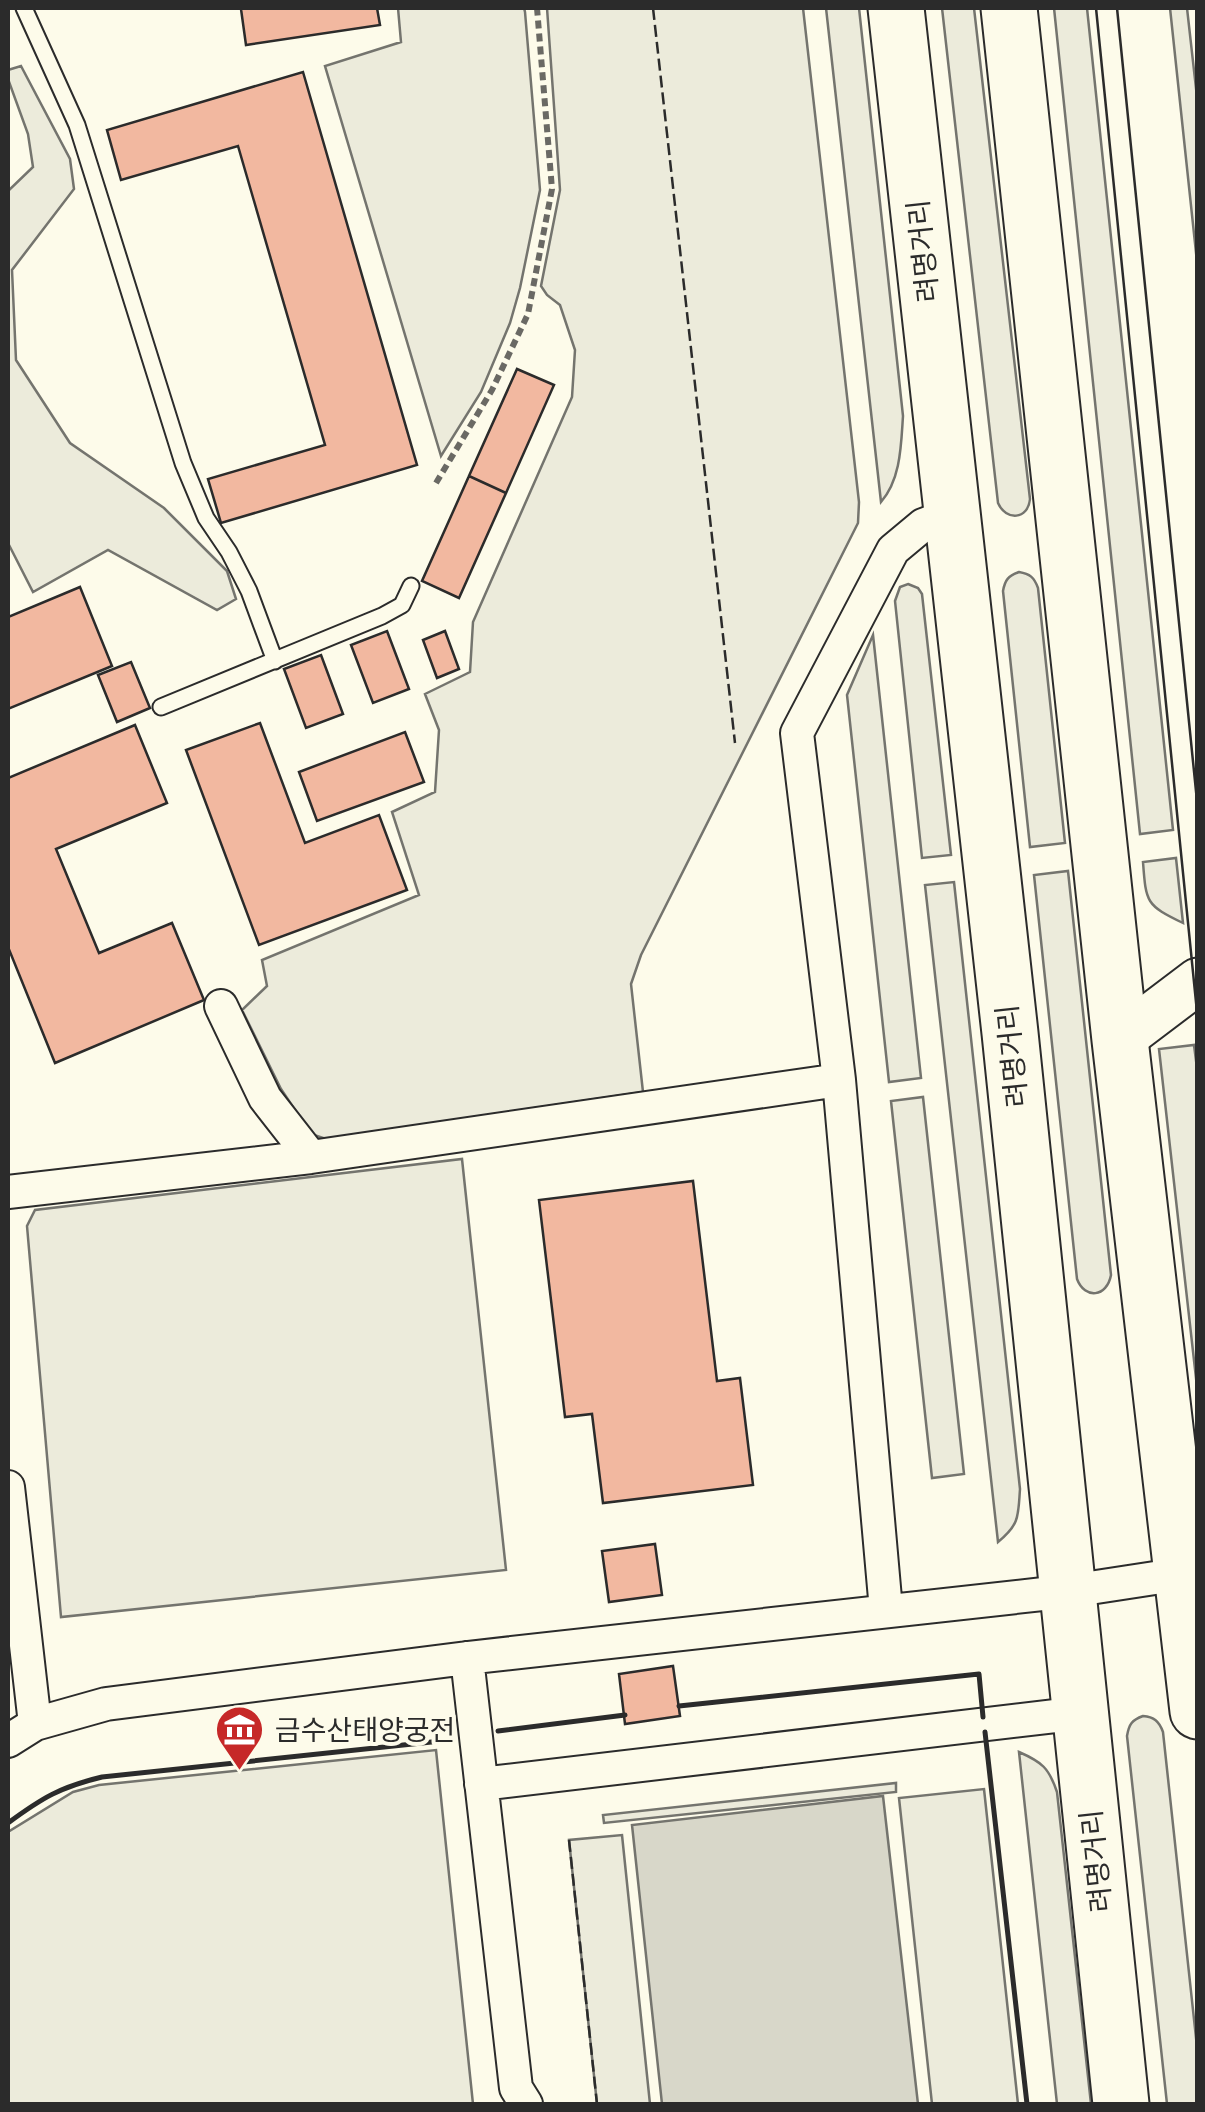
<svg xmlns="http://www.w3.org/2000/svg" width="1205" height="2112" viewBox="0 0 1205 2112" font-family="Lora,'Noto Sans KR',serif">
  <style>
    .green { fill: #ecebdb; stroke: #74746e; stroke-width: 2.5 }
    .water { fill: #d8d7c9; stroke: #74746e; stroke-width: 2.5 }
    .building { fill: #f2b8a0; stroke: #2b2b2b; stroke-width: 2.5 }
    .lines { fill: none; stroke-linecap: round; stroke-linejoin: round }
    .lane-casing { stroke: #2b2b2b; stroke-width: 19 }
    .street-casing { stroke: #2b2b2b; stroke-width: 36 }
    .secondary-casing { stroke: #2b2b2b; stroke-width: 49 }
    .highway-casing { stroke: #2b2b2b; stroke-width: 59 }
    .path { stroke: #6a6964; stroke-width: 6; stroke-dasharray: 8 5; stroke-linecap: butt }
    .lane { stroke: #fdfbea; stroke-width: 15 }
    .street { stroke: #fdfbea; stroke-width: 32 }
    .secondary { stroke: #fdfbea; stroke-width: 45 }
    .highway { stroke: #fdfbea; stroke-width: 55 }
    .tram { stroke: #2b2b2b; stroke-width: 2.5 }
    .fence { stroke: #2b2b2b; stroke-width: 2.5; stroke-dasharray: 12 5; stroke-linecap: butt }
    .wall { stroke: #2b2b2b; stroke-width: 5 }
    .labels { text-anchor: middle; stroke-width: 8; stroke-linejoin: round; paint-order: stroke }
    .street-label { font-size: 28px; fill: #2b2b2b; stroke: #fdfbea }
    .poi-label { font-size: 28px; fill: #2b2b2b; stroke: #fdfbea; text-anchor: start }
  </style>
  <rect width="100%" height="100%" fill="#fdfbea"/>
  <path class="green" d="M398 8H524L525 12 540 190 520 288 510 323 481 392 441 456 325 66 401 42Z
    M547 8H803L859 502 858 523 641 955 631 984 643 1092 326 1139 311 1134 281 1089 242 1010 267 986 262 960 419 895 392 812 435 792 439 730 425 694 470 672 473 622 572 397 575 350 560 305 547 295 541 286 560 190Z
    M826 8H859L903 416C901 445 901 479 881 502Z
    M942 8H974L1030 499C1028 520 1006 521 998 503Z
    M1054 8H1087L1173 830 1140 834Z
    M1170 8H1187L1198 106 1197 262Z
    M21 66 70 159 74 189 12 270 16 360 70 443 164 508 227 571 236 599 217 610 108 550 33 592 8 543V191L33 167 28 134 8 79V70Z
    M1019 572C1030 574 1034 577 1038 588L1065 843 1030 847 1003 591C1005 580 1008 576 1019 572Z
    M908 584 918 588 922 594 951 855 922 858 895 601 900 587Z
    M873 635 921 1078 889 1082 847 695Z
    M1176 858 1183 923C1146 905 1146 903 1143 862Z
    M1068 871 1111 1275C1107 1297 1085 1300 1077 1279L1034 875Z
    M954 882 1020 1489C1018 1516 1020 1524 998 1542L925 885Z
    M1194 1045 1198 1076 1197 1387 1159 1049Z
    M923 1097 964 1474 932 1478 891 1101Z
    M462 1159 506 1570 61 1617 27 1226 35 1210Z
    M1143 1716C1154 1717 1159 1721 1163 1732L1197 2047V2104H1167L1127 1736C1129 1724 1132 1720 1143 1716Z
    M436 1750 473 2104H8V1832L73 1792 99 1785Z
    M1019 1752C1042 1762 1049 1768 1057 1792L1091 2104H1057Z
    M896 1783V1792L604 1823 603 1815Z
    M984 1789 1018 2104H932L899 1798Z
    M622 1835 650 2104H597L569 1840Z"/>
  <path class="water" d="M883 1796 918 2104H662L632 1825Z"/>
  <path class="building" d="M248 8H377L380 25 246 45 241 9Z
    M303 72 417 465 221 523 208 479 325 445 238 146 121 180 107 130Z
    M517 369 554 385 506 493 469 476Z
    M469 476 506 493 459 598 422 581Z
    M80 587 112 666 8 709V617Z
    M387 631 409 689 373 703 351 645Z
    M445 631 459 669 437 678 423 640Z
    M321 655 343 714 306 728 284 669Z
    M131 662 150 708 117 722 98 675Z
    M260 723 305 843 379 815 407 890 259 945 186 750Z
    M135 725 167 803 56 849 99 953 172 923 204 1000 55 1063 8 947V778Z
    M405 732 424 782 317 821 299 772Z
    M693 1181 717 1381 740 1378 753 1485 603 1503 592 1414 565 1417 539 1200Z
    M655 1544 662 1595 609 1602 602 1551Z
    M673 1666 680 1716 625 1724 619 1674Z"/>
  <g class="lines">
    <defs>
      <path id="lane" d="M24 8 77 125 183 463 206 518 229 552 249 591 275 661
        M161 707 382 616 402 605 411 586"/>
      <path id="street" d="M221 1006 265 1098 311 1157
        M8 1192 311 1157 839 1080
        M8 1487 35 1724
        M886 1610 839 1080 797 733 893 550 923 525 952 514
        M467 1658 516 2088 526 2104
        M8 1741 35 1724 106 1704 467 1658 1070 1591 1181 1574
        M481 1784 1081 1713"/>
      <path id="secondary" d="M1120 1040 1198 981"/>
      <path id="highway" d="M896 8 1010 1033 1121 2104
        M1009 8 1120 1040 1198 1711"/>
    </defs>
    <use href="#lane" class="lane-casing"/>
    <use href="#street" class="street-casing"/>
    <use href="#secondary" class="secondary-casing"/>
    <use href="#highway" class="highway-casing"/>
    <path class="path" d="M436 483 492 390 528 314 552 189 537 8"/>
    <use href="#lane" class="lane"/>
    <use href="#street" class="street"/>
    <use href="#secondary" class="secondary"/>
    <use href="#highway" class="highway"/>
    <path class="tram" d="M1096 8 1198 1022
      M1117 8 1198 811"/>
    <path class="fence" d="M653 8 735 743
      M569 1840 597 2104"/>
    <path class="wall" d="M679 1706 979 1674 983 1717
      M498 1731 625 1715
      M985 1732 1027 2104
      M8 1823C42 1798 60 1787 102 1777L441 1741"/>
  </g>
  <defs>
    <symbol id="museum-pin" viewBox="-11 -11 22 30"><path d="M0 17L-7.5 6A9.5 9.5 0 1 1 7.5 6Z" fill="#c62828" stroke="#fdfbea"/><path d="M0-6L6-3V-2H-6V-3ZM-5-1h2V3h-2ZM-1-1h2V3h-2ZM3-1h2V3H3ZM-6 4H6V6H-6Z" fill="#fff"/></symbol>
  </defs>
  <g fill-rule="evenodd">
    <use href="#museum-pin" x="212" y="1702" width="55" height="75"/>
  </g>
  <g class="labels">
    <g class="street-label">
      <text transform="translate(923 251) rotate(-96)" y="10">려명거리</text>
      <text transform="translate(1012 1056) rotate(-96)" y="10">려명거리</text>
      <text transform="translate(1096 1861) rotate(-96)" y="10">려명거리</text>
    </g>
    <g class="poi-label">
      <text x="275" y="1740">금수산태양궁전</text>
    </g>
  </g>
  <rect width="1205" height="2112" fill="none" stroke="#2b2b2b" stroke-width="20"/>
</svg>
